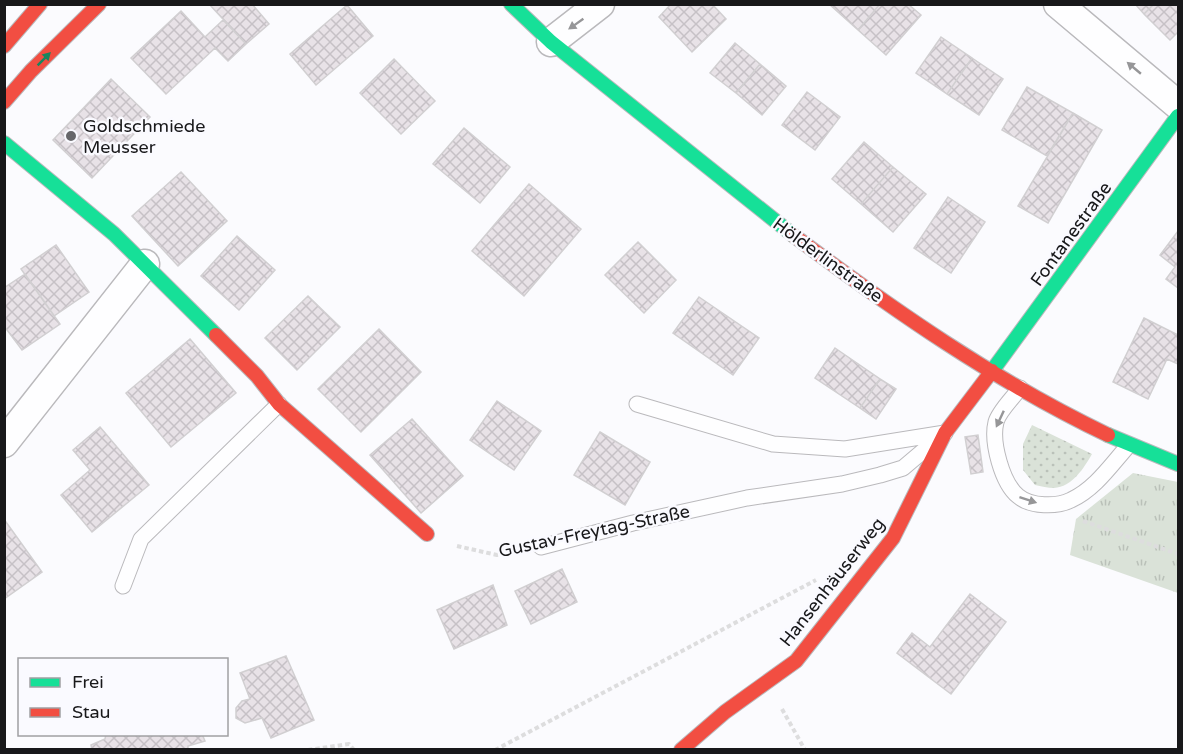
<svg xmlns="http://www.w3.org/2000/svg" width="1183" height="754" viewBox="0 0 1183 754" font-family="'Varela Round',sans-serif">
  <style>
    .grass { fill: url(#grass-dots) }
    .park { fill: url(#park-tufts) }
    .building { fill: url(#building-cross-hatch); stroke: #d1cfd1; stroke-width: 1.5 }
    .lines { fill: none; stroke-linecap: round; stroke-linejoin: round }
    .lane-casing { stroke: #bab9bc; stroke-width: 17 }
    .street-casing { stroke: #bab9bc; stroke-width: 31 }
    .fast-casing { stroke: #bab9bc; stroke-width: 16 }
    .jam-casing { stroke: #bab9bc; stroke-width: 16 }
    .path { stroke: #ddddde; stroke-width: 4; stroke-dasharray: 4.5 3; stroke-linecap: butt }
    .lane { stroke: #fefeff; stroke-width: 15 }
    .street { stroke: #fefeff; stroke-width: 28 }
    .fast { stroke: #16e098; stroke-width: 14 }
    .jam { stroke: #f24e42; stroke-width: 14 }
    .oneway { fill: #969698 }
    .oneway2 { fill: #17865f }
    .poi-dot { fill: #67676a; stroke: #fafaff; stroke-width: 2 }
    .labels { text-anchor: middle; stroke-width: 5; stroke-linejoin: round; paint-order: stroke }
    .poi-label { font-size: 18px; fill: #18181a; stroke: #fafaff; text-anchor: start }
    .street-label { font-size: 18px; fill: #18181a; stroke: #fafaff }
  </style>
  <defs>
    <pattern id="grass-dots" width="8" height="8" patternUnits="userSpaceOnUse" patternTransform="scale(1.5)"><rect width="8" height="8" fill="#dae2d8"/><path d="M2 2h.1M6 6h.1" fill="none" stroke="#bac1b9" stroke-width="1.8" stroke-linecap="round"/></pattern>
    <pattern id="park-tufts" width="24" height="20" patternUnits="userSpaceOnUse" patternTransform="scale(1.5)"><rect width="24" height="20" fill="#dae2d8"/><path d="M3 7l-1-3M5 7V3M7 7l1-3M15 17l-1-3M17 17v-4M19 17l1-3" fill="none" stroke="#bac1b9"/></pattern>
    <pattern id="building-cross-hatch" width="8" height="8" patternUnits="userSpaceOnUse" patternTransform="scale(1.5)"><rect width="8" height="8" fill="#e8e2e7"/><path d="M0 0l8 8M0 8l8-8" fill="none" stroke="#c6c1c6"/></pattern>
  </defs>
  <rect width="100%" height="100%" fill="#fbfbfe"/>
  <path class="grass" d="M1032 425 1092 454C1084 468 1072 487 1054 488 1048 488 1041 486 1035 485L1023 470V444Z"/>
  <path class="park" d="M1133 473 1178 482V593L1070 555 1076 519Z"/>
  <path class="building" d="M209 4H252L269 24 246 44Z
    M671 4H712L726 19 692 52 659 17Z
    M829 4H880L858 30Z
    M880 4H908L921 15 886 55 858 30Z
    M1135 4H1154L1144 14Z
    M1154 4H1178V32L1170 40 1144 14Z
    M347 5 373 36 316 85 290 54Z
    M181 11 205 37 223 20 246 44 228 61 215 48 166 94 131 58Z
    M941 37 972 58 947 94 916 73Z
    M735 43 760 64 736 93 710 73Z
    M972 58 1003 79 979 115 947 94Z
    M394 59 435 101 401 134 360 93Z
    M760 64 786 86 762 115 736 93Z
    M111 79 150 117 92 178 53 140Z
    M1027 87 1073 113 1047 156 1002 130Z
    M807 92 840 117 815 150 782 125Z
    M1073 113 1102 130 1048 223 1018 206Z
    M464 128 510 167 480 203 433 164Z
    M864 142 893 167 861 204 832 179Z
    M893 167 926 194 893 232 861 204Z
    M181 172 227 221 178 266 132 216Z
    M529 184 581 229 524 296 472 251Z
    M948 197 985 222 951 273 914 248Z
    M1178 231V288L1166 279 1175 267 1160 255Z
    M237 236 275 270 239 310 201 276Z
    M638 242 676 280 644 313 605 275Z
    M56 245 89 292 54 316 21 269Z
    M25 274 60 324 22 350 4 326V288Z
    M308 296 340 327 297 370 265 338Z
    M699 297 759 338 733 375 673 333Z
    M1144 318 1178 335V364L1167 359 1148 399 1113 382Z
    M379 329 421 372 361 432 318 389Z
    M190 339 236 393 171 447 126 393Z
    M835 348 880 379 860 408 815 378Z
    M880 379 896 389 876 419 860 408Z
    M497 401 541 431 514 470 470 440Z
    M412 419 463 476 421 513 370 455Z
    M100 427 149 485 92 532 61 495 90 470 73 450Z
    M600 432 650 462 625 505 574 475Z
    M978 435 983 472 971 474 965 437Z
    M6 522 42 572 4 599V523Z
    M562 569 577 602 531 624 515 591Z
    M493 585 507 625 454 649 437 610Z
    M970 594 1006 622 951 694 897 653 912 633 930 647Z
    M286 656 314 720 271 738 262 718 245 723 236 718V708L242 701 250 699 240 673Z
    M106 734H202L205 741 188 746V750H92L91 745 105 739Z"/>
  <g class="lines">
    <defs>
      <path id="lane" d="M1020 388C1013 398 999 411 996 422 991 442 1002 483 1018 496 1031 507 1057 507 1071 500 1095 489 1111 465 1128 446
        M637 404 773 444 845 449 945 433
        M541 547 633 523 747 498 842 484 880 475 903 468 929 446
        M123 586 141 539 279 404"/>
      <path id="street" d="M1058 4 1178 105
        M551 42 600 4
        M4 443 145 264"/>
      <path id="fast" d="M511 4 551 42 793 235
        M4 143 114 234 216 335
        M992 371 1178 116
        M1108 435 1178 464"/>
      <path id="jam" d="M4 46 40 4
        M4 102 31 71 99 4
        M793 235C892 309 995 381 1108 435
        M216 335 257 376 279 404 427 534
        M681 750 725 712 796 661 893 538 945 433 992 371"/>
    </defs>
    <use href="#lane" class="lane-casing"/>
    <use href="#street" class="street-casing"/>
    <use href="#fast" class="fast-casing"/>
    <use href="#jam" class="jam-casing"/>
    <path class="path" d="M1083 521 1178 554
      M457 546 497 555 520 551
      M782 709 805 750
      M308 750 349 744 354 750
      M495 750 816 580"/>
    <use href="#lane" class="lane"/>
    <use href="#street" class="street"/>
    <use href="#fast" class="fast"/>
    <use href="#jam" class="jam"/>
  </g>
  <defs><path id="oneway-solid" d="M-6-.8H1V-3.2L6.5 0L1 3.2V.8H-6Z" transform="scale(1.5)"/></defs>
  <g class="oneway">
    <use href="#oneway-solid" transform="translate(576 24) rotate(145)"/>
    <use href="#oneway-solid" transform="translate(1134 68) rotate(-140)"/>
    <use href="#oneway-solid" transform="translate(1000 419) rotate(115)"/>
    <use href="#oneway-solid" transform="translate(1028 500) rotate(18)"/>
  </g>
  <use class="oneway2" href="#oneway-solid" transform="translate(44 59) rotate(-45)"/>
  <circle class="poi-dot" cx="71" cy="136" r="6"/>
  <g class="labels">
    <g class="poi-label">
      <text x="83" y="132">Goldschmiede<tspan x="83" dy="21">Meusser</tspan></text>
    </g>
    <g class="street-label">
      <text transform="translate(1071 234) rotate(-54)" y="6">Fontanestraße</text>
      <text transform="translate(828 260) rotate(36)" y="6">Hölderlinstraße</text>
      <text transform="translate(594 531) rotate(-12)" y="6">Gustav-Freytag-Straße</text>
      <text transform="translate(832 582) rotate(-52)" y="6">Hansenhäuserweg</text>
    </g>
  </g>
  <rect width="1183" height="754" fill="none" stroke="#18181a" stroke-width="12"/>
  <rect x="18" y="658" width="210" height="78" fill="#fafaff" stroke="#a0a0a3" stroke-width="1.5"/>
  <rect x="30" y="678" width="30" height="9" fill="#16e098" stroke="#a0a0a3" stroke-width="1.5"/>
  <text x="72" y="688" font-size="18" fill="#18181a">Frei</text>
  <rect x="30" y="708" width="30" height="9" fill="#f24e42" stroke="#a0a0a3" stroke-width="1.5"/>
  <text x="72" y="718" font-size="18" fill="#18181a">Stau</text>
</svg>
